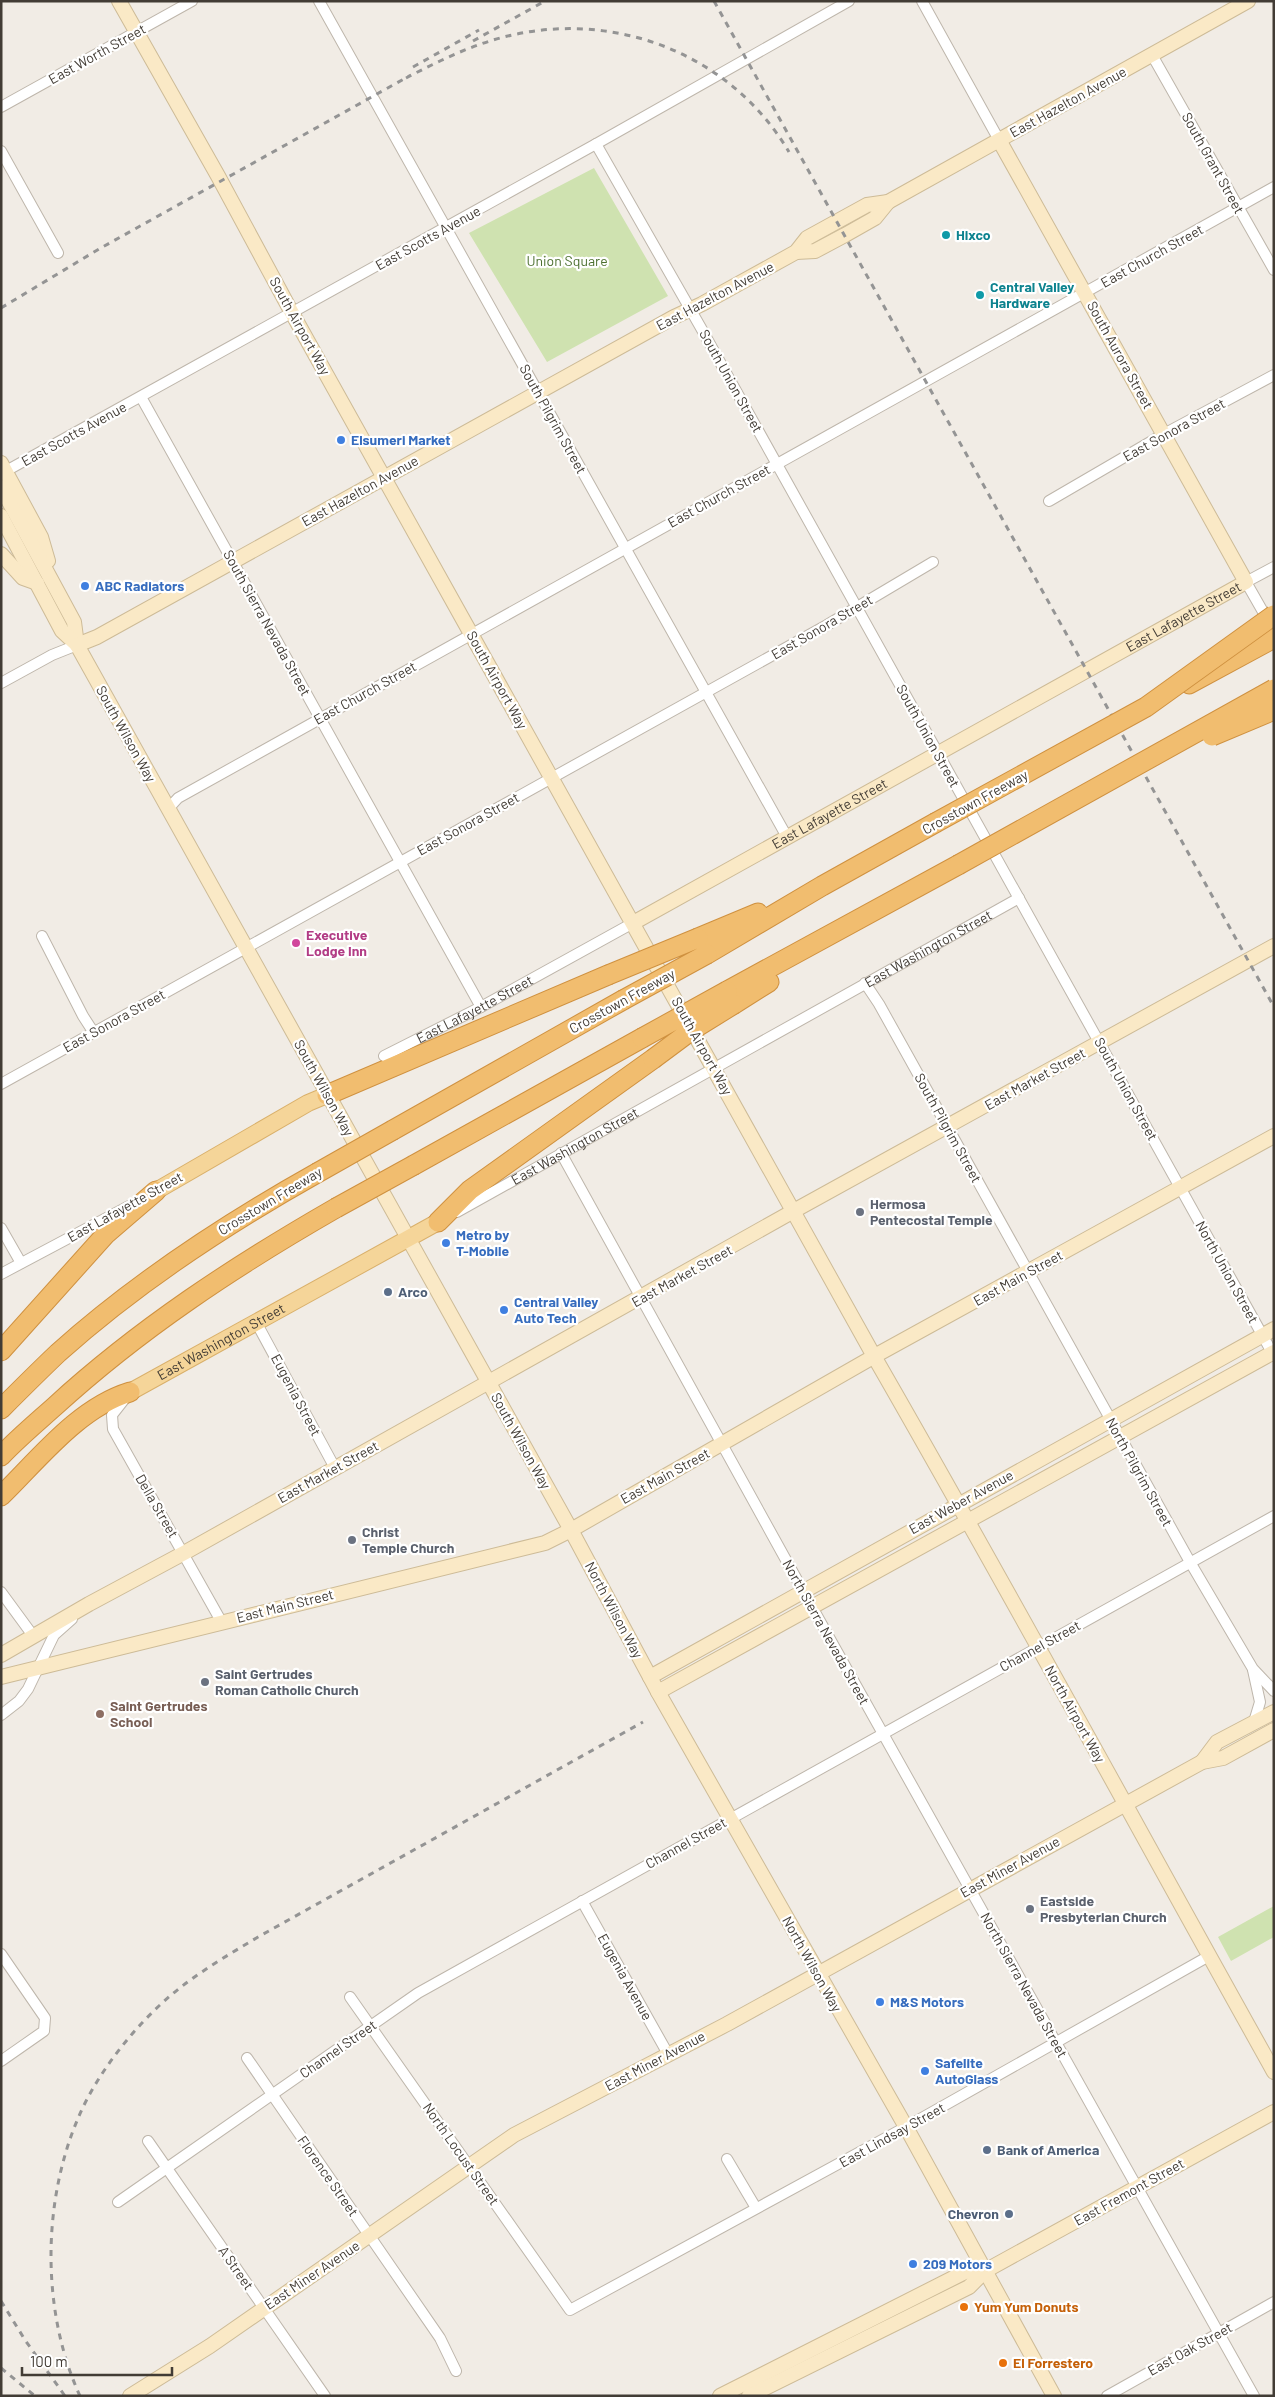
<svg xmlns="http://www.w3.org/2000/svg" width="1275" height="2397" viewBox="0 0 1275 2397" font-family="Barlow,sans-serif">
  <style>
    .green { fill: #cfe2b0 }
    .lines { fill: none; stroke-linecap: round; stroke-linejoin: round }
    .street-casing { stroke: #beb6ab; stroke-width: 12 }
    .secondary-casing { stroke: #cdbb97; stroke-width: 16 }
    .primary-casing { stroke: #d9b06b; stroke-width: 18 }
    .highway-casing { stroke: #cf9140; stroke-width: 21 }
    .street { stroke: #fff; stroke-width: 10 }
    .secondary { stroke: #fae9c6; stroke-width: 14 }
    .primary { stroke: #f5d599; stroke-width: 16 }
    .highway { stroke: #f1bd6f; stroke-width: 19 }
    .rail { stroke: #949494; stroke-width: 3; stroke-dasharray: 6 6; stroke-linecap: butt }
    .highway-bridge-casing { stroke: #cf9140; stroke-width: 21; stroke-linecap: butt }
    .highway-bridge { stroke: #f1bd6f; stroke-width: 19 }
    .culture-dot { fill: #0f9aa8; stroke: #fff; stroke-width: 2 }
    .shop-dot { fill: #3f7fe0; stroke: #fff; stroke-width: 2 }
    .hotel-dot { fill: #d1479c; stroke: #fff; stroke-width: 2 }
    .worship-dot { fill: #6b7280; stroke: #fff; stroke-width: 2 }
    .service-dot { fill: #5c6f8a; stroke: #fff; stroke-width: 2 }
    .education-dot { fill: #8d6e63; stroke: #fff; stroke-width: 2 }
    .food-dot { fill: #e8710a; stroke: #fff; stroke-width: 2 }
    .labels { text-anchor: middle; stroke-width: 4.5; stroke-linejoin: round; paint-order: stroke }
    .street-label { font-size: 14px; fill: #423c35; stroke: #fff }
    .culture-label { font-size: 14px; font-weight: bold; fill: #0d838f; stroke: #fff; text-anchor: start }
    .park-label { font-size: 14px; fill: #4b6f2e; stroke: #fff }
    .shop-label { font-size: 14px; font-weight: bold; fill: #366cbe; stroke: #fff; text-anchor: start }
    .hotel-label { font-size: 14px; font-weight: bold; fill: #b23c85; stroke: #fff; text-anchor: start }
    .worship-label { font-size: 14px; font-weight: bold; fill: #5b616d; stroke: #fff; text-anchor: start }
    .service-label { font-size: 14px; font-weight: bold; fill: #4e5e75; stroke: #fff; text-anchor: start }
    .education-label { font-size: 14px; font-weight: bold; fill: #785e54; stroke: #fff; text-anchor: start }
    .food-label { font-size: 14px; font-weight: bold; fill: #c56008; stroke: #fff; text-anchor: start }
  </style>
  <rect width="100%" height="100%" fill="#f1ece5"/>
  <path class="green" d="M594 168 668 296 547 362 469 233Z
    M1274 1906V1937L1231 1961 1218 1937Z"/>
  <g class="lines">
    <defs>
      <g id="street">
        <path d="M319 1 787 837"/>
        <path d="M922 1 999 140"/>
        <path d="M1152 55 1274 270"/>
        <path d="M1 107 192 1"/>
        <path d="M596 144 701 328 1274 1356"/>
        <path d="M1 151 58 253"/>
        <path d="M141 397 481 1007"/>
        <path d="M6 471 596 144 849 1"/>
        <path d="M1049 501 1164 434 1274 375"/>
        <path d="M1274 567 1246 582 1274 631"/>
        <path d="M1 683 52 655 77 645"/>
        <path d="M168 809 178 798 1274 187"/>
        <path d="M42 936 83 1016 94 1033"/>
        <path d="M865 983 879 1004 1190 1562 1253 1669 1274 1691"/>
        <path id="s1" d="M384 1056 481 1007 633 923"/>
        <path d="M1 1084 827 625 933 562"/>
        <path d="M561 1153 812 1607 1254 2396"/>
        <path id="s2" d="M457 1212 1019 898"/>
        <path d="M1 1228 21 1263"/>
        <path d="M1 1274 129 1206"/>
        <path d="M256 1322 335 1468"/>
        <path d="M127 1396 112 1415 113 1429 221 1621"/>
        <path d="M1 1592 34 1637"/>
        <path d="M1253 1670 1260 1702 1254 1722"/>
        <path d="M1 1715 19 1701 28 1689 54 1635 72 1619"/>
        <path d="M582 1901 668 2054"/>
        <path d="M1 1954 45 2018 44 2031 1 2061"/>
        <path d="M350 1997 570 2310 906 2127 1209 1956"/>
        <path d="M247 2058 440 2338 456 2371"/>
        <path d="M148 2141 325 2396"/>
        <path d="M727 2159 756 2208"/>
        <path d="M118 2202 418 1993 1274 1516"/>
        <path d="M1107 2396 1274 2302"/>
      </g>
      <g id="secondary">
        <path d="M119 1 218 176 292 313 875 1358C1011 1594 1141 1834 1274 2072"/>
        <path d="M796 252 815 251 845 235 875 218 888 202"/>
        <path d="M1 463 41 537 48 561"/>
        <path d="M1 487 74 622 77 645"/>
        <path d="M1 516 62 631 77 645 571 1530 658 1692 906 2127 1054 2396"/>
        <path d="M1 554 23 578 37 583"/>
        <path d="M77 645 97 637 674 317 702 304 796 252 807 238 867 205 888 202 1248 1"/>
        <path id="s3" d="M633 923 1246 582 999 140"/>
        <path d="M1 1655 89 1604 184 1553 799 1208 1274 946"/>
        <path d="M1 1677 545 1543 571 1530 880 1353 1274 1136"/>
        <path d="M650 1677 1274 1329"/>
        <path d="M658 1692 1274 1352"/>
        <path d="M1202 1762 1217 1742 1274 1712"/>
        <path d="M130 2396 210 2346 514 2135 727 2024 1202 1762 1223 1758 1274 1730"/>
        <path d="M720 2396 965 2272 985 2271"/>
        <path d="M749 2396 969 2287 985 2271 1274 2112"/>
      </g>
      <g id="primary">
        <path d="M156 1191 308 1103 327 1095"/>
        <path id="s4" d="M130 1392 438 1222"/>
      </g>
      <path id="highway" d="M1189 684 1274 638
        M698 938 758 913
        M707 954 822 886 935 823
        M727 991 958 865
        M734 1004 769 982
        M327 1095 608 975
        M393 1130 623 1000
        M414 1165 642 1038
        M438 1222 470 1190 653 1059
        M1 1351 106 1234 156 1191
        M1 1409C20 1390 39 1371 58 1353 136 1283 226 1224 317 1173
        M1 1456C17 1439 36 1423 54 1407 139 1329 235 1266 336 1208
        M1 1496C39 1459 78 1408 130 1392"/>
    </defs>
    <use href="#street" class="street-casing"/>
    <use href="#secondary" class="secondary-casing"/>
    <use href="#primary" class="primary-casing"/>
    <use href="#highway" class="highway-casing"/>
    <use href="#street" class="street"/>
    <use href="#secondary" class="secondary"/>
    <use href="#primary" class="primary"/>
    <use href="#highway" class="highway"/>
    <path class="rail" d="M714 1 1274 1007
      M473 41 545 1
      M413 67 479 30
      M406 78C433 64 461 50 490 41 603 5 728 49 789 152
      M1 308 99 249 411 75
      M1 2301 25 2340 65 2396
      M1 2368 35 2396
      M80 2396C41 2311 42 2201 79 2116 98 2072 134 2027 170 1996 197 1973 228 1955 258 1937L643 1722"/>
    <defs>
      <path id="highway-bridge" d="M1212 736 1274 710
        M935 823 1146 707 1274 615
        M958 865 1274 689
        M608 975 698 938
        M623 1000 707 954
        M642 1038 727 991
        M653 1059 692 1030 734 1004
        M317 1173 393 1130
        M336 1208 414 1165"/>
    </defs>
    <use href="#highway-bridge" class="highway-bridge-casing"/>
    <use href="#highway-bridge" class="highway-bridge"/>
  </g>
  <g class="culture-dot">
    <circle cx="946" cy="235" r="5"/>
    <circle cx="980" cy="295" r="5"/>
  </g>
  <g class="shop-dot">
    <circle cx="341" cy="440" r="5"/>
    <circle cx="85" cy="586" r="5"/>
    <circle cx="446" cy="1243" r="5"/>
    <circle cx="504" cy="1310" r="5"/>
    <circle cx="880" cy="2002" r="5"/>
    <circle cx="925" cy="2071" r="5"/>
    <circle cx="913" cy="2264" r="5"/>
  </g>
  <circle class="hotel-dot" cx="296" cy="943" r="5"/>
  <g class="worship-dot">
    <circle cx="860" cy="1212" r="5"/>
    <circle cx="352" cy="1540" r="5"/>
    <circle cx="205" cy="1682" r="5"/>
    <circle cx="1030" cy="1909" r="5"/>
  </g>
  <g class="service-dot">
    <circle cx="388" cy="1292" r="5"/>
    <circle cx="987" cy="2150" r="5"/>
    <circle cx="1009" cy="2214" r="5"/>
  </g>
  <circle class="education-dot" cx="100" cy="1714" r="5"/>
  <g class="food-dot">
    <circle cx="964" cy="2307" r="5"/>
    <circle cx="1003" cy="2363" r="5"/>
  </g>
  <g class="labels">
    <g class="street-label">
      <text transform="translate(97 54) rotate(-29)" y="5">East Worth Street</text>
      <text transform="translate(1068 102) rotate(-29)" y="5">East Hazelton Avenue</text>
      <text transform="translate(1213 163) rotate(61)" y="5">South Grant Street</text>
      <text transform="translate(428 238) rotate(-29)" y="5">East Scotts Avenue</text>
      <text transform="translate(1152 256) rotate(-29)" y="5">East Church Street</text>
      <text transform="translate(715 296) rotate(-28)" y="5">East Hazelton Avenue</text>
      <text transform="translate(300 326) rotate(61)" y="5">South Airport Way</text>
      <text transform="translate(1120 355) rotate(61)" y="5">South Aurora Street</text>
      <text transform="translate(731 381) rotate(61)" y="5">South Union Street</text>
      <text transform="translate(553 419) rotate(61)" y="5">South Pilgrim Street</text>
      <text transform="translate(1174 430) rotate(-29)" y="5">East Sonora Street</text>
      <text transform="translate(74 434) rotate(-29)" y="5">East Scotts Avenue</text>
      <text transform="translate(360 491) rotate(-29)" y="5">East Hazelton Avenue</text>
      <text transform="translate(719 496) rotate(-29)" y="5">East Church Street</text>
      <text dy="5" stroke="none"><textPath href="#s3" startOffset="630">East Lafayette Street</textPath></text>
      <text transform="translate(267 623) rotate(61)" y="5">South Sierra Nevada Street</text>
      <text transform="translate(822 627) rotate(-30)" y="5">East Sonora Street</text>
      <text transform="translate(497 680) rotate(61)" y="5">South Airport Way</text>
      <text transform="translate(365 693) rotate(-29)" y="5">East Church Street</text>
      <text transform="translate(126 734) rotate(61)" y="5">South Wilson Way</text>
      <text transform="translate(928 736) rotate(61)" y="5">South Union Street</text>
      <text transform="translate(975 802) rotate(-29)" y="5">Crosstown Freeway</text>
      <text dy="5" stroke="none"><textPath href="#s3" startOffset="225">East Lafayette Street</textPath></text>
      <text transform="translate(468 824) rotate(-29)" y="5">East Sonora Street</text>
      <text dy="5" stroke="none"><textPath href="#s2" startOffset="540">East Washington Street</textPath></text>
      <text transform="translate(622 1001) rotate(-29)" y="5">Crosstown Freeway</text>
      <text dy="5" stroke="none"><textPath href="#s1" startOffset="102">East Lafayette Street</textPath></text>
      <text transform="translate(114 1021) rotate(-29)" y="5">East Sonora Street</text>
      <text transform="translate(702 1046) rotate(61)" y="5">South Airport Way</text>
      <text transform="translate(1035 1079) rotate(-29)" y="5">East Market Street</text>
      <text transform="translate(324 1088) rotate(61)" y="5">South Wilson Way</text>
      <text transform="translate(1126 1089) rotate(61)" y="5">South Union Street</text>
      <text transform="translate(948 1128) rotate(61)" y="5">South Pilgrim Street</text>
      <text dy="5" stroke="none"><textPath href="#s2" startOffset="135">East Washington Street</textPath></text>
      <text transform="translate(270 1201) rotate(-31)" y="5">Crosstown Freeway</text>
      <text transform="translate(125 1207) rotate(-29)" y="5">East Lafayette Street</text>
      <text transform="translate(1227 1272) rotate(61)" y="5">North Union Street</text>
      <text transform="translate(682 1276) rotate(-29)" y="5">East Market Street</text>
      <text transform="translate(1018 1278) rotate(-29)" y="5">East Main Street</text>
      <text dy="5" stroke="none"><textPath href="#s4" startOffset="104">East Washington Street</textPath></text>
      <text transform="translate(296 1395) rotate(62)" y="5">Eugenia Street</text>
      <text transform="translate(521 1441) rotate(61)" y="5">South Wilson Way</text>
      <text transform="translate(328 1472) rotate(-29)" y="5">East Market Street</text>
      <text transform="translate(1139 1472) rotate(61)" y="5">North Pilgrim Street</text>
      <text transform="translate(665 1476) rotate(-29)" y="5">East Main Street</text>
      <text transform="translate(961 1502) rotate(-29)" y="5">East Weber Avenue</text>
      <text transform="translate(157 1506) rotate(60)" y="5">Della Street</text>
      <text transform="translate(285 1606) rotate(-14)" y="5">East Main Street</text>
      <text transform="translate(614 1610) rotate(62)" y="5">North Wilson Way</text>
      <text transform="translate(826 1632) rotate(61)" y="5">North Sierra Nevada Street</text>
      <text transform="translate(1040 1646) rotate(-29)" y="5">Channel Street</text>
      <text transform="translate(1075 1714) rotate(61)" y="5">North Airport Way</text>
      <text transform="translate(686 1843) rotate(-29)" y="5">Channel Street</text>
      <text transform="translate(1010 1867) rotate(-29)" y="5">East Miner Avenue</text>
      <text transform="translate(812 1964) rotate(61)" y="5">North Wilson Way</text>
      <text transform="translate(625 1977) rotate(61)" y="5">Eugenia Avenue</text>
      <text transform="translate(1024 1985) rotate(61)" y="5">North Sierra Nevada Street</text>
      <text transform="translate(338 2049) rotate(-35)" y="5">Channel Street</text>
      <text transform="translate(655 2061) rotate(-28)" y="5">East Miner Avenue</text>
      <text transform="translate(892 2135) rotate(-29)" y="5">East Lindsay Street</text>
      <text transform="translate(461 2154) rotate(55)" y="5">North Locust Street</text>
      <text transform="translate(328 2176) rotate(55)" y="5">Florence Street</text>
      <text transform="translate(1129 2192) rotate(-29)" y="5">East Fremont Street</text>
      <text transform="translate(236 2268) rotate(55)" y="5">A Street</text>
      <text transform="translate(312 2275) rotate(-34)" y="5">East Miner Avenue</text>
      <text transform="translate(1190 2349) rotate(-29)" y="5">East Oak Street</text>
    </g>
    <g class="culture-label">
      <text x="956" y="240">Hixco</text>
      <text x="990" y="292">Central Valley<tspan x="990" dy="16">Hardware</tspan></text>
    </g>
    <g class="park-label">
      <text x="567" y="266">Union Square</text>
    </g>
    <g class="shop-label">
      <text x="351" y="445">Elsumeri Market</text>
      <text x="95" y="591">ABC Radiators</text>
      <text x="456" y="1240">Metro by<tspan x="456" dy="16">T-Mobile</tspan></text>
      <text x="514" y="1307">Central Valley<tspan x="514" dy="16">Auto Tech</tspan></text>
      <text x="890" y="2007">M&amp;S Motors</text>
      <text x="935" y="2068">Safelite<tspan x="935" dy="16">AutoGlass</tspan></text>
      <text x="923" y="2269">209 Motors</text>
    </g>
    <g class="hotel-label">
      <text x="306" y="940">Executive<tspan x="306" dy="16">Lodge Inn</tspan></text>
    </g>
    <g class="worship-label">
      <text x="870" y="1209">Hermosa<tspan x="870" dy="16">Pentecostal Temple</tspan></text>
      <text x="362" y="1537">Christ<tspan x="362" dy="16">Temple Church</tspan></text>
      <text x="215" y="1679">Saint Gertrudes<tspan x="215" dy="16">Roman Catholic Church</tspan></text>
      <text x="1040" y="1906">Eastside<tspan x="1040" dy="16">Presbyterian Church</tspan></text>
    </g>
    <g class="service-label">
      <text x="398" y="1297">Arco</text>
      <text x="997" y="2155">Bank of America</text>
      <text x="999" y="2219" text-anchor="end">Chevron</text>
    </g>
    <g class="education-label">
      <text x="110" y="1711">Saint Gertrudes<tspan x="110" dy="16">School</tspan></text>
    </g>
    <g class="food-label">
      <text x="974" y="2312">Yum Yum Donuts</text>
      <text x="1013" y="2368">El Forrestero</text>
    </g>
  </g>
  <rect width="1275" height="2397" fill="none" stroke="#423c35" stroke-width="5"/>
  <path d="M22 2367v8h150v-8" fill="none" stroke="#423c35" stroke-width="2.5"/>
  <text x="30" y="2367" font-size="15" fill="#423c35" stroke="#ffffff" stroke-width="4" paint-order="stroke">100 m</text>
</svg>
